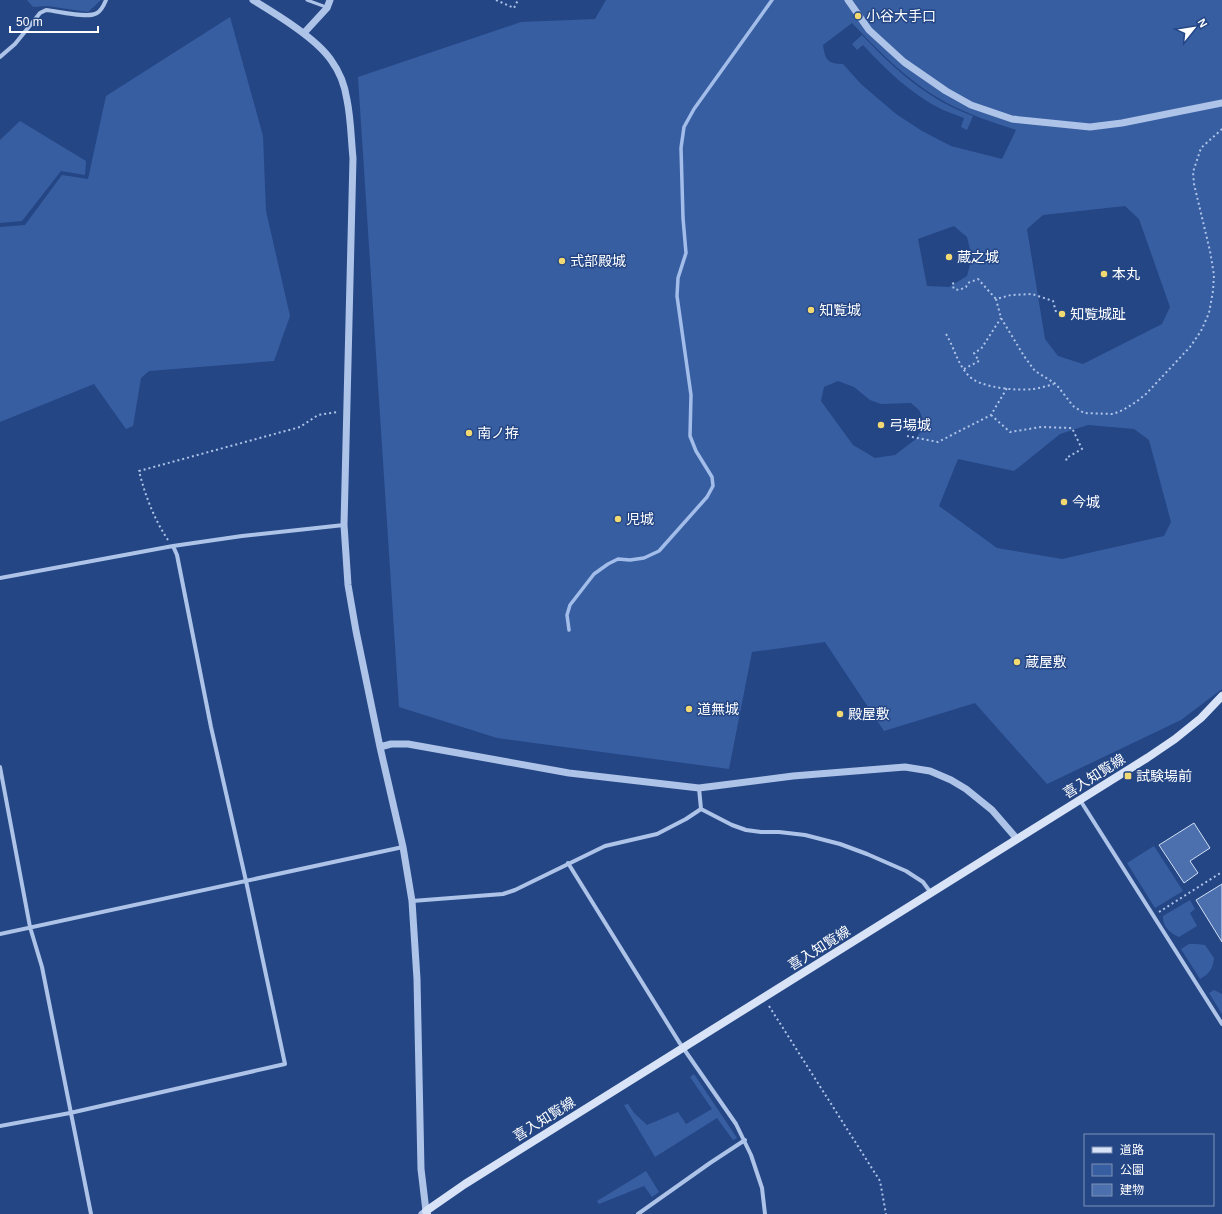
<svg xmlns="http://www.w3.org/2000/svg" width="1222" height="1214" viewBox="0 0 1222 1214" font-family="Helvetica,'Noto Sans JP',sans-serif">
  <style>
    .green { fill: #385ea2; fill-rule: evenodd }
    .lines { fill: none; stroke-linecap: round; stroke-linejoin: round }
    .stream { stroke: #a2bde9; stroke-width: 3.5 }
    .building { fill: #4c70ad; stroke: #d2dff6 }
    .path { stroke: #aec3e8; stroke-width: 2; stroke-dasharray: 2 3; stroke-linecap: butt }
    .service { stroke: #aec3e8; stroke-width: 3 }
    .minor { stroke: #aec3e8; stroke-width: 4 }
    .tertiary { stroke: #aec3e8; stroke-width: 7 }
    .secondary { stroke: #d8e3f7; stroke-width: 8 }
    .poi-dot { fill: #f3d972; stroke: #244685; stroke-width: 1.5 }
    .labels { text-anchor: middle; stroke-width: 3; stroke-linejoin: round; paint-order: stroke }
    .poi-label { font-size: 14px; fill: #fff; stroke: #244685; text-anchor: start }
    .street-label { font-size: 14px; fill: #fff; stroke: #244685 }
  </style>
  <rect width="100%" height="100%" fill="#244685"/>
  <path class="green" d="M27 0H101L88 12 47 6 33 7Z
    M606 0H1222V689L1181 720 1047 784 975 703 884 731 825 642 752 652 729 769 497 738 399 707 358 77 521 22 595 19ZM852 23C885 58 919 92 964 111 981 119 999 124 1016 130L1002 159 951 146 922 131 896 114 861 84 843 64C827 64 825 59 823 45ZM1125 206 1139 219 1170 307 1162 324 1083 364 1058 356 1045 339 1027 229 1043 215ZM954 226 967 237 972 257 967 276 949 287 927 286 918 239ZM838 381 854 387 870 400 881 404 911 403 919 410 925 424 916 439 895 455 875 458 853 445 821 401 824 387ZM1088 425 1134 429 1149 440 1171 522 1164 536 1062 559 997 548 939 506 958 459 1014 471 1060 434Z
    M230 17 263 136 266 211 290 316 274 361 149 371 141 378 133 426 126 429 94 384 0 422V227L25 225 62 175 88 179 106 96Z
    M862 35C894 69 928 100 973 116L967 130 961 127 964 118C956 115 948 112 941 109 911 94 885 69 863 45L857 50 852 44Z
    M20 121 86 161 85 175 61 171 22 221 0 223V140Z
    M1154 846 1183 891 1155 908 1127 863Z
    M1190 900 1195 909 1190 913 1197 926 1179 937C1170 933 1162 926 1163 916Z
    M1189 944H1197L1205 945 1214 958C1213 969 1209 974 1200 979L1181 949Z
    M1214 990 1222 994V1014L1209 993Z
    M694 1074 737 1138 733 1140 717 1118 655 1157 624 1105 628 1104 634 1113 647 1125 678 1112 686 1124 712 1109 690 1077Z
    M646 1171 659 1192 652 1197 644 1186 599 1204 597 1201Z"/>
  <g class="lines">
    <path class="stream" d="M569 630 567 615 570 605 594 574 608 564 618 559 630 560 644 558 659 551 707 497 713 486 712 477 696 451 690 436 691 395 677 296 678 278 686 253 683 218 681 148 684 127 694 109 772 0"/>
  </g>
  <path class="building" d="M1194 823 1210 848 1190 861 1198 873 1184 883 1159 845Z
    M1222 884V942L1196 900Z"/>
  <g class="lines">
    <path class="path" d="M496 0 514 8 518 0
      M954 283 952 284 954 289 959 290 966 287 968 283 978 279 996 299
      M1056 312 1053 301 1032 294 1011 295 996 299 1001 318 1024 356 1035 371 1056 384 1073 406 1084 413 1113 414 1123 410 1136 402 1146 394 1190 347 1201 331 1209 313 1213 291 1214 275 1210 251 1194 184 1193 172 1201 148 1222 129
      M946 334C954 347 957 363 968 375 979 388 1017 391 1033 389 1040 388 1047 386 1054 384
      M964 369 979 361 974 353 981 349 1001 318
      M991 415 1010 432 1041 427 1072 428 1082 449 1066 458 1067 462
      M907 436 938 442 991 415 1007 388
      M168 540C154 519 145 495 139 471L300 427 318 415 337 412
      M1159 912 1222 872
      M769 1006 880 1181 886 1214"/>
    <path class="service" d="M307 0 326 7"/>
    <path class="minor" d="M0 57 15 44 40 13 46 10C58 11 88 19 97 13 102 10 104 5 106 0
      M0 578 173 546 242 536 344 525
      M0 767 30 927 42 967 91 1214
      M1080 800 1222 1024
      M701 809 732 825 746 830 761 832H779L805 835 840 844 867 854 906 871 923 882 931 893
      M568 863 679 1042 736 1124 751 1155 762 1188 765 1214
      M412 901 503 894 515 890 605 846 657 834 686 819 701 809 699 788
      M0 934 403 847
      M0 1126 70 1113 285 1064 246 881 211 727 177 555 173 546
      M638 1214 710 1163 745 1140"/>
    <path class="tertiary" d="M253 0C276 14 316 38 331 60 339 71 345 86 347 100 351 119 351 139 353 158L344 525 348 585 356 631 380 747 403 847 412 901 417 979 421 1169 426 1211 422 1214
      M848 0 869 30 904 62 946 91 971 105 1012 119 1090 127 1122 123 1222 103
      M304 33 327 8 330 0
      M380 747 391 744H408L569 773 699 788 793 776 905 767 930 771 951 780 966 789 992 810 1017 839"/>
    <path class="secondary" d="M427 1214 426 1211 465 1184 1147 758 1175 739 1201 718 1222 696"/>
  </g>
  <g class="poi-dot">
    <circle cx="858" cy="16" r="4"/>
    <circle cx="949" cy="257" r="4"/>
    <circle cx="562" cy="261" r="4"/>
    <circle cx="1104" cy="274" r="4"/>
    <circle cx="811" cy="310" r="4"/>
    <circle cx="1062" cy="314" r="4"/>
    <circle cx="881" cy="425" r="4"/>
    <circle cx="469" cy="433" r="4"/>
    <circle cx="1064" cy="502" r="4"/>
    <circle cx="618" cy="519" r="4"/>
    <circle cx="1017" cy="662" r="4"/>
    <circle cx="689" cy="709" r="4"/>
    <circle cx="840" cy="714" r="4"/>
    <rect x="1124" y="772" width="8" height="8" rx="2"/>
  </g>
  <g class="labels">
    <g class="poi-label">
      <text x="866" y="21">小谷大手口</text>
      <text x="957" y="262">蔵之城</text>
      <text x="570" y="266">式部殿城</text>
      <text x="1112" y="279">本丸</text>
      <text x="819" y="315">知覧城</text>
      <text x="1070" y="319">知覧城趾</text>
      <text x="889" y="430">弓場城</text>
      <text x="477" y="438">南ノ拵</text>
      <text x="1072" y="507">今城</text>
      <text x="626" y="524">児城</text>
      <text x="1025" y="667">蔵屋敷</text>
      <text x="697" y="714">道無城</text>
      <text x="848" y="719">殿屋敷</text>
      <text x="1136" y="781">試験場前</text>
    </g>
    <g class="street-label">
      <text transform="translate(1094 776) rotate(-32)" y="5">喜入知覧線</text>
      <text transform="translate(819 948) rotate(-32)" y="5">喜入知覧線</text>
      <text transform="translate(544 1119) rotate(-32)" y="5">喜入知覧線</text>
    </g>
  </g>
  <rect x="1084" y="1134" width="130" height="72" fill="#244685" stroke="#7c90b6"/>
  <rect x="1092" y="1147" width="20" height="6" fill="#d8e3f7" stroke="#7c90b6"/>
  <text x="1120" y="1154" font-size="12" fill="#ffffff">道路</text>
  <rect x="1092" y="1164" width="20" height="12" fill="#385ea2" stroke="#7c90b6"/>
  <text x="1120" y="1174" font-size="12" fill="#ffffff">公園</text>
  <rect x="1092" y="1184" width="20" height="12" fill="#4c70ad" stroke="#7c90b6"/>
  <text x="1120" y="1194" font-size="12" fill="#ffffff">建物</text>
  <g transform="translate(1194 28) rotate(60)" stroke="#244685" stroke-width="3" paint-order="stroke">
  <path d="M0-3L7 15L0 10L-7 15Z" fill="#ffffff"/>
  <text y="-6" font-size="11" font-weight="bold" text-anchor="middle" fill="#ffffff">N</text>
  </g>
  <path d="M10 26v6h88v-6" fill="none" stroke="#ffffff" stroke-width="2"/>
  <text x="16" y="26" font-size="12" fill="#ffffff" stroke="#244685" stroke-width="3" paint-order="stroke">50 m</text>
</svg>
